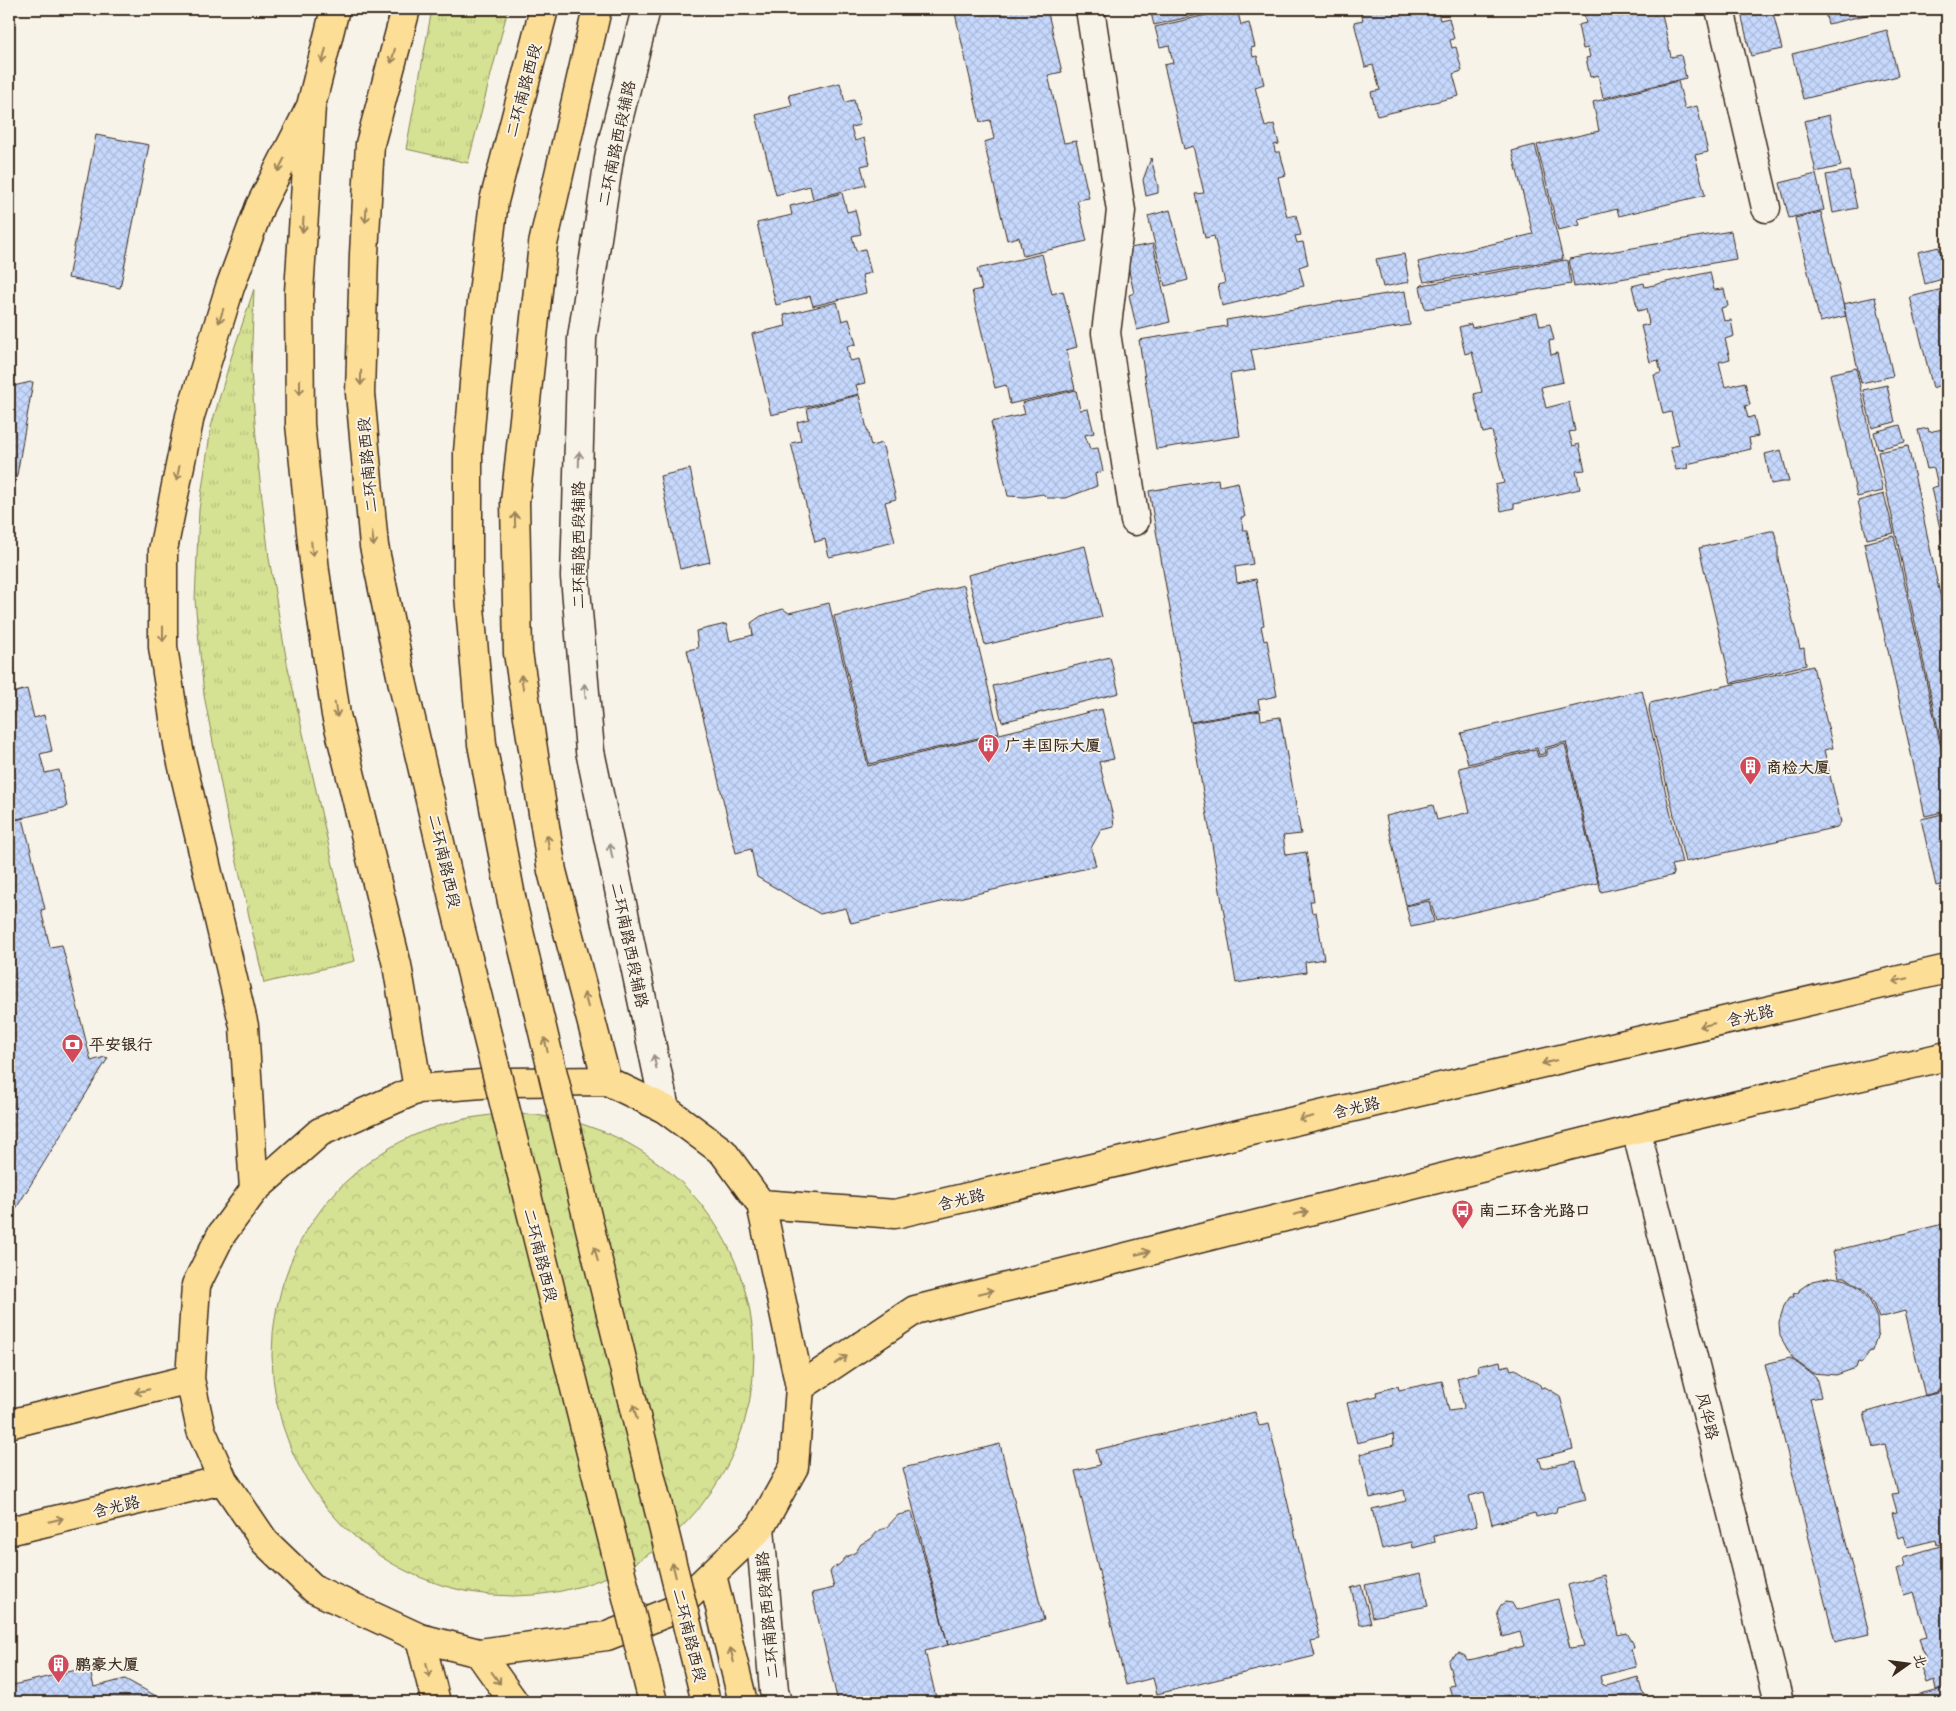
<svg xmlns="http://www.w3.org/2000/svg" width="1956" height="1711" viewBox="0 0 1956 1711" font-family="'Comic Neue','LXGW WenKai TC',sans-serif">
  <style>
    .grass { fill: url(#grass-tufts); stroke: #888658 }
    .forest { fill: url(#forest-crowns); stroke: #888658 }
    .building { fill: url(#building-cross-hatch); stroke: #3b2a1e }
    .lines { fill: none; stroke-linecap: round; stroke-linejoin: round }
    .minor-casing { stroke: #3b2a1e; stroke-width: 31 }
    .major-casing { stroke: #3b2a1e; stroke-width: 31 }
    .minor { stroke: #f7f3e8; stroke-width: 28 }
    .major { stroke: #fdde96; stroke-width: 28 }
    .highway-bridge-casing { stroke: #3b2a1e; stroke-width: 31; stroke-linecap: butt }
    .highway-bridge { stroke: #fdde96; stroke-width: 28 }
    .oneway { stroke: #9c845a }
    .oneway2 { stroke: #998e83 }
    .labels { text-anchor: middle; stroke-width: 4; stroke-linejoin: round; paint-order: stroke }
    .street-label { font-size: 16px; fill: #3b2a1e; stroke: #f7f3e8 }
    .poi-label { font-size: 16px; font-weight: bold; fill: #3b2a1e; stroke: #f7f3e8; text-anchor: start }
  </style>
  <defs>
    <pattern id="grass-tufts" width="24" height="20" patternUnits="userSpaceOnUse" patternTransform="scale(1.25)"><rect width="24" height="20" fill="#d5e193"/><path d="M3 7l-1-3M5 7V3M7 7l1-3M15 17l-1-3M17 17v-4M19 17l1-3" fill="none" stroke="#b8c17e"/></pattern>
    <pattern id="forest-crowns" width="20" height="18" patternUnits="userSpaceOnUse" patternTransform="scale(1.25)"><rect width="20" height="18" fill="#d5e193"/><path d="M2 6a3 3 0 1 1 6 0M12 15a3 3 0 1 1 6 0" fill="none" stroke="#b8c17e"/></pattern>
    <pattern id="building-cross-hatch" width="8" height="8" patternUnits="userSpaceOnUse" patternTransform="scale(1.25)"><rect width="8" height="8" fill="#c6d8fd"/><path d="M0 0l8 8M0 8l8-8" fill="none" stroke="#abbad8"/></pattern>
  </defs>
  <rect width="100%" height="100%" fill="#f7f3e8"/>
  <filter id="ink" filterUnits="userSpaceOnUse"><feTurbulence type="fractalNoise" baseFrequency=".02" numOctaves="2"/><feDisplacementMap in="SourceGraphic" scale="10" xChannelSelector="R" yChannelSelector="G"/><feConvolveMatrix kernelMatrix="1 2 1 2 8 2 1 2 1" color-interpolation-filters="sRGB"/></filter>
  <g filter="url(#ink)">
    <path class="grass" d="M432 9H508L468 163 406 149Z
      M254 289 251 370 258 463 269 558 287 663 355 961 264 983 229 827 204 695 195 600 199 510 211 427 231 358Z"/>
    <path class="forest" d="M272 1355a241 241 0 1 1 482 0a241 241 0 1 1-482 0Z"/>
    <path class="building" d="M954 9H1047L1062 72 1048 75 1064 143 1076 141 1089 198 1077 200 1087 241 1023 256 1019 237 1007 240 984 142 994 139 990 120 980 122Z
      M1150 9H1224L1154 25Z
      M1232 9H1237L1241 25 1249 23 1255 47 1251 48 1253 57 1257 56 1264 84 1255 87 1265 127 1274 124 1279 144 1274 145 1275 152H1280L1286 175 1278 177 1287 217 1296 215 1301 235 1295 236 1297 243 1303 242 1308 264 1299 267 1304 286 1222 306 1218 285 1225 283 1214 236 1205 238 1195 194 1204 193 1193 146 1184 149 1164 65 1173 63 1169 45 1160 47 1155 27Z
      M1360 9H1437L1440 20 1449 18 1454 39 1450 40 1452 48 1456 47 1462 71 1453 74 1459 96 1377 116 1371 92 1380 90 1373 65 1365 67 1354 22 1363 20Z
      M1583 9H1661L1671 57 1681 55 1686 78 1603 98 1598 75 1590 77 1586 58 1590 57 1588 48 1583 49 1578 25 1586 23Z
      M1740 9H1772L1782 49 1751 56Z
      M1824 9H1887V10L1828 24Z
      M1887 30 1898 76 1803 99 1792 54Z
      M1678 81 1685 109 1697 106 1708 152 1695 155 1705 195 1619 216 1617 209 1578 219 1580 225 1558 230 1537 145 1599 131 1593 102Z
      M840 83 845 102 854 100 860 125 851 127 855 141 864 138 870 164 861 166 866 185 813 199 810 186 776 195 756 115 792 106 789 95Z
      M1829 115 1841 166 1816 172 1804 121Z
      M96 135 149 145 120 288 68 278Z
      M1535 145 1563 259 1424 282 1418 262 1533 234 1512 151Z
      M1151 158 1158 186V193L1146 196 1143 180Z
      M1849 171 1857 208 1833 213 1826 175Z
      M1816 174 1824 210 1789 218 1780 183Z
      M842 193 847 212 855 210 861 234 852 236 856 251 865 249 871 273 862 275 866 293 813 306 810 296 776 305 757 223 792 215 790 206Z
      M9 194 16 195 9 223Z
      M1170 210 1188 280 1165 286 1148 216Z
      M1821 212 1846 316 1820 322 1795 218Z
      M1731 231 1736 259 1574 287 1569 259Z
      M1153 244 1170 322 1137 330 1129 295 1134 293 1124 249Z
      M1939 247 1946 278 1925 284 1918 252Z
      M1042 254 1052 294 1063 291 1077 347 1066 350 1075 389 1010 404 1006 385 995 388 972 291 982 289 977 269Z
      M1404 254 1409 282 1383 287 1376 259Z
      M1566 260 1568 261 1571 284 1425 309 1420 287 1422 285Z
      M1710 272 1714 290 1724 289 1728 306 1721 308 1724 321 1731 320 1734 336 1725 339 1730 359 1719 362 1725 387 1745 382 1750 405 1745 406 1748 418 1754 416 1758 436 1749 438 1751 449 1687 464 1688 468 1676 470 1670 447 1679 445 1671 412 1663 414 1654 375 1661 373 1658 360 1650 362 1641 326 1649 324 1646 309 1638 311 1632 286 1644 283 1645 287Z
      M1947 288V382L1933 388 1910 297Z
      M1405 291 1410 325 1251 350 1255 370 1230 374 1240 436 1156 449 1139 340 1227 326 1226 320Z
      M1875 297 1893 376 1861 383 1843 304Z
      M837 302 842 321 849 319 856 344 847 346 850 361 859 359 865 383 856 385 859 394 771 415 752 334 786 326 784 315Z
      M1537 313 1540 326 1550 324 1554 340 1549 341 1551 355 1557 353 1563 382 1541 387 1546 408 1569 402 1575 431 1569 432 1573 446 1579 444 1585 470 1576 471 1580 489 1514 504V508L1501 511 1495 485 1504 483 1492 431 1483 433 1474 394 1482 392 1472 352 1465 354 1459 327 1471 324 1472 328Z
      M1856 368 1883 491 1857 497 1830 374Z
      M31 382H33L17 475 9 497V387Z
      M1887 385 1895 422 1872 428 1863 390Z
      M1076 390 1080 410 1088 409 1094 433 1085 435 1090 449 1098 448 1103 471 1095 474 1097 486 1066 498H1047L1043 494 1025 497 1008 496 991 422 1025 414 1022 403Z
      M859 395 871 446 882 443 896 499 885 502 895 542 829 557 825 539 815 542 791 443 801 441 797 422 809 419 807 408Z
      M1900 425 1905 442 1878 449 1874 432Z
      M1928 428 1929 432 1947 428V560L1931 488 1938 486 1934 468 1927 469 1918 430Z
      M1908 446 1947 627V770L1878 452Z
      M1781 450 1789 482H1782L1771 484 1765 454Z
      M690 469 710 562 680 569 660 476Z
      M1218 479 1219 486 1238 482 1245 517H1241L1243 530H1247L1253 564 1235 567 1237 583 1256 579 1264 625 1261 626 1264 641 1267 640 1277 696 1258 700 1260 710 1190 722 1149 491Z
      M1884 494 1894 533 1867 539 1858 501Z
      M1770 531H1774L1778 544V559L1800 649 1804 648 1806 665 1731 683 1699 548Z
      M1894 536 1947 775V811L1925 816 1864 543Z
      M1085 546 1102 617 985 645 968 575Z
      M964 585 999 733 869 764 834 616Z
      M829 603 868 766 1102 709 1114 759 1099 762 1113 817 1114 827 1101 830 1091 848 1096 866 851 923 846 908 820 914 757 877 751 849 736 853 687 650 698 648 696 631 726 624 730 641 753 635 751 623 761 616 783 609 789 613Z
      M1110 657 1119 693 1002 722 993 686Z
      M1813 666 1833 748 1824 750 1841 822 1837 827 1685 862 1649 710 1650 703Z
      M27 689 34 718 44 715 52 751 40 754 45 773 59 770 67 807 9 821V694Z
      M1642 690 1682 863 1671 865 1674 875 1601 892 1566 742 1544 748 1546 753 1539 755 1537 748 1468 764 1461 733Z
      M1260 711 1261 720 1280 717 1301 834 1283 836 1286 855 1306 852 1314 901H1310L1312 913 1316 912 1324 959 1305 962 1306 972 1236 983 1191 723Z
      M1565 744 1598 883 1436 921 1430 899 1406 905 1386 816 1433 805 1437 820 1470 812 1459 768 1536 750 1538 757 1547 755V749Z
      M1947 813V883L1936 886 1921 819Z
      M23 818 45 909 41 910 50 947 62 945 91 1061 105 1057 108 1058 9 1220V822Z
      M1429 901 1434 922 1411 927 1406 906Z
      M1947 1223V1387L1937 1390 1938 1393 1925 1396 1905 1311 1879 1318 1872 1301 1863 1289 1845 1277H1839L1833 1251Z
      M1832 1277 1847 1280 1861 1289 1870 1301 1877 1318 1878 1333 1872 1351 1869 1352 1862 1363 1858 1362 1856 1368 1836 1375 1812 1373 1793 1359 1780 1336 1779 1322 1784 1306 1790 1297H1794L1793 1294 1799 1292V1290L1812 1281Z
      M1790 1358 1816 1377 1821 1397 1810 1399 1869 1634 1835 1642 1765 1364Z
      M1500 1361 1501 1367 1509 1365 1511 1370 1515 1369 1540 1385 1541 1388 1545 1387 1560 1396 1573 1449 1539 1458 1542 1468 1576 1461 1586 1500 1557 1507 1556 1512 1536 1517 1535 1513 1492 1524 1484 1492 1469 1496 1477 1526 1434 1536 1435 1542 1413 1548 1412 1542 1382 1549 1372 1509 1406 1501 1404 1490 1370 1498 1360 1454 1394 1445 1393 1434 1357 1443 1347 1403 1377 1396 1376 1392 1398 1386 1399 1390 1442 1381 1449 1411 1463 1409 1464 1407 1457 1378 1479 1372 1478 1366Z
      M1947 1389V1402H1945L1947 1408V1542L1937 1545 1936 1540 1907 1547 1904 1536 1899 1538 1892 1513 1897 1512 1892 1494 1898 1493 1885 1444 1873 1447 1864 1413Z
      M1255 1412 1259 1426 1269 1424 1320 1639 1311 1641 1315 1656 1157 1694 1153 1678 1126 1685 1075 1471 1100 1465 1096 1450Z
      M1000 1444 1044 1620 948 1645 903 1468Z
      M912 1512 948 1645 925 1651 937 1702H838L812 1593 834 1588 830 1572 832 1569 840 1564 846 1557 856 1552 861 1544 871 1539 879 1530 886 1528 898 1515Z
      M1947 1544V1687L1936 1690 1934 1680 1926 1683 1918 1658 1925 1656 1919 1639 1927 1637 1914 1592 1904 1595 1897 1569 1905 1566 1903 1557Z
      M1421 1573 1428 1606 1372 1617 1365 1585Z
      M1604 1575 1618 1635 1627 1633 1633 1643 1634 1648 1631 1649 1636 1667 1600 1676 1602 1684 1606 1686 1638 1677 1642 1692 1646 1697V1702H1511L1509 1695 1481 1702H1453L1449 1686 1454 1685 1448 1661 1451 1657 1459 1653 1465 1656 1467 1660 1474 1659 1524 1646 1520 1632 1503 1637 1497 1612 1501 1605 1505 1602 1512 1603 1516 1610 1558 1599 1570 1648 1584 1646 1568 1585Z
      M1361 1585 1371 1623 1360 1625 1351 1588Z
      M89 1667 94 1687 125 1679 167 1702H9V1686Z
      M1947 1688V1702H1910L1909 1698Z
      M1906 1697 1909 1701 1885 1702H1886Z"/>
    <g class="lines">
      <defs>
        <path id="minor" d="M646 9 610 152 582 338 575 577 590 751 665 1109
          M1090 9 1121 211 1106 333 1135 521
          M1720 9 1766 208
          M1636 1129 1779 1702
          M760 1528 774 1691 777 1702"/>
        <path id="major" d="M335 9 311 106 299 292 300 424 315 571 336 715 397 965 418 1089
          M597 9 543 244 515 502 518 653 552 871 607 1081
          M607 1081 665 1109 723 1152 761 1204 800 1387 794 1467 760 1528 674 1610 607 1636 479 1653 420 1638 314 1589 265 1542 223 1480 201 1430 190 1379 196 1285 221 1235 254 1190 320 1132 418 1089 507 1082Z
          M254 1190 244 1026 179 750 163 647V550L190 416 230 287 260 206 311 106
          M761 1204 895 1214 1947 969
          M800 1387 915 1310 1636 1129 1947 1056
          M9 1424 190 1379
          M9 1531 223 1480
          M712 1575 743 1702
          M420 1638 436 1702
          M479 1653 514 1702"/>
      </defs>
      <use href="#minor" class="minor-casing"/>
      <use href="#major" class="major-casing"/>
      <use href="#minor" class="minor"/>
      <use href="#major" class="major"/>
      <defs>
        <path id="highway-bridge" d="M406 9 370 144 364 254 360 393 374 546 403 685 453 898 653 1702
          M544 9 494 201 479 327 468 452V584L482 744 512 902 583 1200 706 1702"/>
      </defs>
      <use href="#highway-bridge" class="highway-bridge-casing"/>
      <use href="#highway-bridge" class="highway-bridge"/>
    </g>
    <defs><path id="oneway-shaft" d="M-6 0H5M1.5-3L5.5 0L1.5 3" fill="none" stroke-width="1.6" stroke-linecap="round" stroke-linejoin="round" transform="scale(1.25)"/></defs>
    <g class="oneway">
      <use href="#oneway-shaft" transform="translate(324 56) rotate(104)"/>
      <use href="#oneway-shaft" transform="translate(393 56) rotate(105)"/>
      <use href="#oneway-shaft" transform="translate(281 165) rotate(117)"/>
      <use href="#oneway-shaft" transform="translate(366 215) rotate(93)"/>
      <use href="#oneway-shaft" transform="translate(303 225) rotate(94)"/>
      <use href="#oneway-shaft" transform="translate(221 316) rotate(108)"/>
      <use href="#oneway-shaft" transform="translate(361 378) rotate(91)"/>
      <use href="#oneway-shaft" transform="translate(300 387) rotate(90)"/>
      <use href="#oneway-shaft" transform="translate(178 473) rotate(101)"/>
      <use href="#oneway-shaft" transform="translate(515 520) rotate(-91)"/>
      <use href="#oneway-shaft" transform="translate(373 539) rotate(84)"/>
      <use href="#oneway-shaft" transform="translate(312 549) rotate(84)"/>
      <use href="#oneway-shaft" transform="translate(163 634) rotate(90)"/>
      <use href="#oneway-shaft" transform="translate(522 682) rotate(-99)"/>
      <use href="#oneway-shaft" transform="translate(336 710) rotate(80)"/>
      <use href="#oneway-shaft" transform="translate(548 842) rotate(-99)"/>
      <use href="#oneway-shaft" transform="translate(1900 980) rotate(167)"/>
      <use href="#oneway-shaft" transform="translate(586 1000) rotate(-105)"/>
      <use href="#oneway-shaft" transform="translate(1707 1025) rotate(167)"/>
      <use href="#oneway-shaft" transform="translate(546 1045) rotate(-103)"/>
      <use href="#oneway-shaft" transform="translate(1549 1062) rotate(167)"/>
      <use href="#oneway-shaft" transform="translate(1306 1118) rotate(167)"/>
      <use href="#oneway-shaft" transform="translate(1301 1213) rotate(-14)"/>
      <use href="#oneway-shaft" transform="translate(1143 1253) rotate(-14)"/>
      <use href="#oneway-shaft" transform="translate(596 1254) rotate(-104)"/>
      <use href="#oneway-shaft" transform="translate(986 1292) rotate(-14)"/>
      <use href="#oneway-shaft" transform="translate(841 1360) rotate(-34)"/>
      <use href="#oneway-shaft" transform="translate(142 1391) rotate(166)"/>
      <use href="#oneway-shaft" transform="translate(635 1412) rotate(-104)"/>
      <use href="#oneway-shaft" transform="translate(56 1520) rotate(-13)"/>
      <use href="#oneway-shaft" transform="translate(674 1570) rotate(-104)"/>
      <use href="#oneway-shaft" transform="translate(732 1655) rotate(-104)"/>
      <use href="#oneway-shaft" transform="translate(428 1670) rotate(76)"/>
      <use href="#oneway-shaft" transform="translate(496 1678) rotate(54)"/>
    </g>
    <g class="oneway2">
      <use href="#oneway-shaft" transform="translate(579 459) rotate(-88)"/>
      <use href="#oneway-shaft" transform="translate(585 691) rotate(-95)"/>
      <use href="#oneway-shaft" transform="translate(611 851) rotate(-102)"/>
      <use href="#oneway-shaft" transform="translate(655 1062) rotate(-102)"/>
    </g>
  </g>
  <defs>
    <symbol id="building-pin" viewBox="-11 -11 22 30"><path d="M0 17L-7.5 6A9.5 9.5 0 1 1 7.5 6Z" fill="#d1495b" stroke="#f7f3e8"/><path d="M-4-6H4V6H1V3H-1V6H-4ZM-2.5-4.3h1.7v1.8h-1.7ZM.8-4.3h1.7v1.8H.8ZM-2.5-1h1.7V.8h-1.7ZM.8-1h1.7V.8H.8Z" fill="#fff"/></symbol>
    <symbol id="bank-pin" viewBox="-11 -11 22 30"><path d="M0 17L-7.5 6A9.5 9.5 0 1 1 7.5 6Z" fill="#d1495b" stroke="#f7f3e8"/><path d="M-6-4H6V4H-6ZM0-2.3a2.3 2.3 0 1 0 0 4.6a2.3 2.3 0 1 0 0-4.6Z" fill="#fff"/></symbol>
    <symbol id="bus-pin" viewBox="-11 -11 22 30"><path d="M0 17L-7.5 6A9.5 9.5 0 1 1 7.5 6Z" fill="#d1495b" stroke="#f7f3e8"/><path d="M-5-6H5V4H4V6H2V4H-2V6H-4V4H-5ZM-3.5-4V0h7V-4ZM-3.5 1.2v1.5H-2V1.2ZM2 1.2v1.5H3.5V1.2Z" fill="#fff"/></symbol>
  </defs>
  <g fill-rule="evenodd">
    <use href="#building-pin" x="976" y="732" width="25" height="34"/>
    <use href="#building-pin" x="1738" y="754" width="25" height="34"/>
    <use href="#bank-pin" x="60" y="1032" width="25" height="34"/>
    <use href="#bus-pin" x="1450" y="1198" width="25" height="34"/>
    <use href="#building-pin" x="46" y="1652" width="25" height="34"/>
  </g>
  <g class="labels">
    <g class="street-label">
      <text transform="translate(523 90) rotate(-75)" y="6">二环南路西段</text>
      <text transform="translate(616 143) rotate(-78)" y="6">二环南路西段辅路</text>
      <text transform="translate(367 465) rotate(-95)" y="6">二环南路西段</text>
      <text transform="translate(578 545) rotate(-90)" y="6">二环南路西段辅路</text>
      <text transform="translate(445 861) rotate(77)" y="6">二环南路西段</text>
      <text transform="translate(630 945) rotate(78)" y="6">二环南路西段辅路</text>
      <text transform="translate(1750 1015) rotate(-13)" y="6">含光路</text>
      <text transform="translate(1356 1107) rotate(-13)" y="6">含光路</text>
      <text transform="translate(961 1199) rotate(-13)" y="6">含光路</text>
      <text transform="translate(541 1255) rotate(76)" y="6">二环南路西段</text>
      <text transform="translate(1708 1416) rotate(76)" y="6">风华路</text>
      <text transform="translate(116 1506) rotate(-13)" y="6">含光路</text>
      <text transform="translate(767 1615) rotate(-95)" y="6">二环南路西段辅路</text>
      <text transform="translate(690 1635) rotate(76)" y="6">二环南路西段</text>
    </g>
    <g class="poi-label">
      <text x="1005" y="751">广丰国际大厦</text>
      <text x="1766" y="773">商检大厦</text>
      <text x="89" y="1050">平安银行</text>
      <text x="1479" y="1216">南二环含光路口</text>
      <text x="75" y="1670">鹏豪大厦</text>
    </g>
  </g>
  <rect width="1956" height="1711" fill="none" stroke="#f7f3e8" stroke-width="30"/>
  <rect x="15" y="15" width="1926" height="1681" fill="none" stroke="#3b2a1e" stroke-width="2" filter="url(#ink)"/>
  <g transform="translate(1908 1664) rotate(76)" stroke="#f7f3e8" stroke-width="4" paint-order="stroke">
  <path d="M0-4L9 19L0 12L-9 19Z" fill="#3b2a1e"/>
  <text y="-8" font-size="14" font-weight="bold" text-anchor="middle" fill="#3b2a1e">北</text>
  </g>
</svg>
